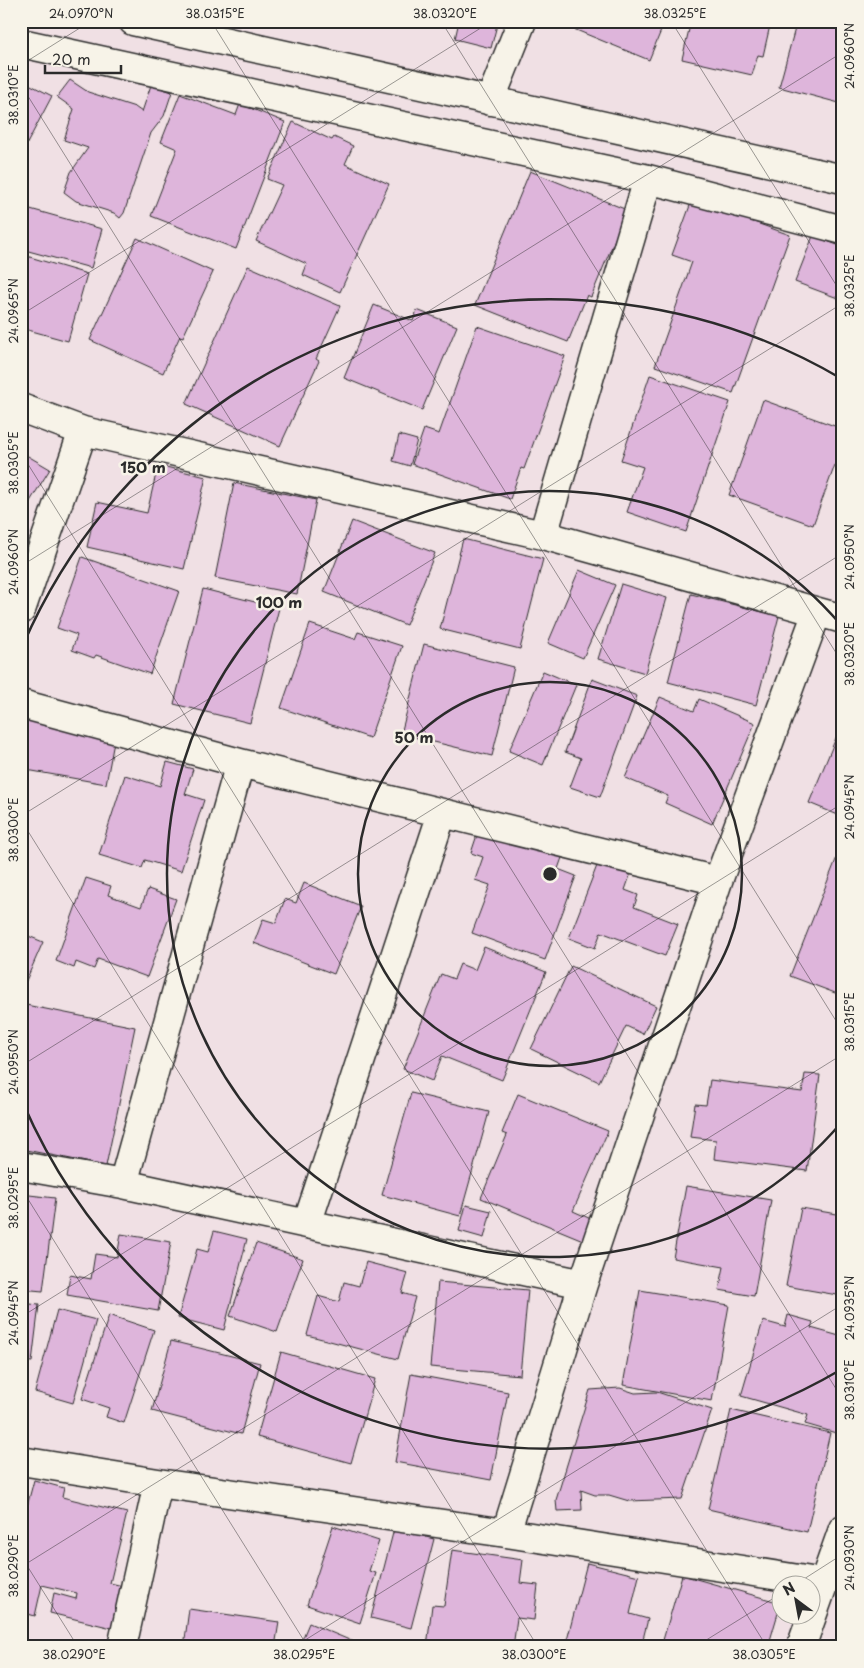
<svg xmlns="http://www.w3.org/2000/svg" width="864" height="1668" viewBox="0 0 864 1668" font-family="'Playpen Sans',sans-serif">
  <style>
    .building { fill: #deb5db; stroke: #2b2b2b }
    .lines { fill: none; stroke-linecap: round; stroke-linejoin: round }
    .minor-casing { stroke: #2b2b2b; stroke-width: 31 }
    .minor { stroke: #f7f3e8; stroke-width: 28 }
    .ticks { fill: none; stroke: #2b2b2b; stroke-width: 1; stroke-opacity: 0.45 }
    .ring { fill: none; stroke: #2b2b2b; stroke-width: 2.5 }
    .centre { fill: #2b2b2b; stroke: #f7f3e8; stroke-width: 2.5 }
    .ring-label { font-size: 15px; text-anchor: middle; font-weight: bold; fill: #2b2b2b; stroke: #f7f3e8; stroke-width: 5; stroke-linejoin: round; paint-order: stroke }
    .neatline { fill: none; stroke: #2b2b2b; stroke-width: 2 }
    .ticks-label { font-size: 12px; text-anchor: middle; fill: #2b2b2b }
  </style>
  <rect width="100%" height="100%" fill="#f0e0e4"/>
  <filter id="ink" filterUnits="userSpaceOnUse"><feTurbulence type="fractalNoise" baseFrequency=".02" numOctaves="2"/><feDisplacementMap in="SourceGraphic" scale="10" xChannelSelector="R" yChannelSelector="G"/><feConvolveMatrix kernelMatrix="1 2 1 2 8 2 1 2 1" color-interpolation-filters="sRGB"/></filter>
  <g filter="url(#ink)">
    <path class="building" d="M459 21H498L491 48 455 39Z
      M566 21H665L649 60 564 25Z
      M691 21H771L763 56 758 55 752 75 682 59Z
      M797 21H843V104L779 87Z
      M21 80 52 96 21 155Z
      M70 80 88 92 135 107 142 112 151 85 172 92 164 116 151 133 124 213 120 218 114 213 76 201 64 192 71 172 88 148 64 140 74 109 57 97Z
      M180 94 236 115 240 104 285 122 236 249 151 216 177 149 161 142Z
      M293 122 332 140 334 137 353 146 345 164 389 184 340 292 303 275 307 264 256 241 282 185 267 179Z
      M530 171 627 210 591 297 587 295 568 342 475 305Z
      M692 200 790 235 733 393 655 366 692 262 672 255Z
      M23 207 102 229 91 268 21 249Z
      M813 236 843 247V300L795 282Z
      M137 238 213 272 183 337 180 336 163 373 90 340Z
      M23 255 87 274 68 341 21 328Z
      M248 266 340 306 316 359 319 361 280 446 186 404Z
      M374 305 413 321 417 310 457 326 422 410 344 378Z
      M477 326 565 356 524 469 521 468 510 499 412 464 424 429 439 434Z
      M650 375 730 402 686 532 627 512 643 467 621 460Z
      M763 400 843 429V443L813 525 729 495Z
      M399 435 417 440 410 466 393 461Z
      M21 452 50 469 21 516Z
      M158 465 206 477 184 569 87 547 97 502 147 513Z
      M234 483 316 500 297 594 215 578Z
      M352 521 435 553 406 625 324 592Z
      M463 539 543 559 520 649 440 629Z
      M82 557 179 591 150 674 96 655 94 658 72 650 77 635 57 628Z
      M579 570 615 585 583 658 548 643Z
      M621 584 667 598 645 673 598 659Z
      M203 589 279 608 250 723 174 704Z
      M691 594 779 616 756 705 668 682Z
      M310 624 355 639 358 632 402 646 370 738 281 708Z
      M424 644 514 667 492 756 401 734Z
      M543 671 576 685 543 765 509 751Z
      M592 679 637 696 600 797 570 787 581 758 565 752Z
      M660 697 694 711 699 699 755 723 712 824 665 803 668 796 625 778Z
      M26 713 117 726 106 784 21 769V738Z
      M843 721V817L809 803Z
      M167 762 193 769 185 794 204 800 181 871 145 860 142 868 99 855 125 775 160 786Z
      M479 829 564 852 558 869 576 876 545 960 472 933 490 885 475 880 483 857 471 853Z
      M843 842V996L790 976Z
      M600 858 632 870 625 890 638 895 634 907 678 924 665 956 601 932 595 948 569 938Z
      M86 878 111 886 108 895 141 907 148 889 176 899 147 977 98 959 94 969 76 962 74 968 56 961Z
      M304 883 361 906 334 974 254 943 263 919 276 923 285 899 296 903Z
      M21 933 43 942 21 992Z
      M484 947 546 972 502 1080 442 1056 432 1081 403 1069 441 974 454 979 460 964 475 970Z
      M571 966 656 1006 643 1034 626 1026 599 1082 531 1049Z
      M21 1004 135 1027 106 1166 21 1149Z
      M805 1074 820 1075 807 1171 714 1159 716 1140 690 1137 695 1104 706 1105 710 1080 802 1092Z
      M411 1093 489 1112 460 1216 382 1195Z
      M518 1094 608 1131 573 1211 591 1219 583 1240 481 1198 507 1135 502 1133Z
      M686 1186 771 1200 754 1296 719 1290 724 1267 673 1258Z
      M21 1194 55 1198 43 1291 21 1289Z
      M466 1205 491 1211 484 1238 459 1231Z
      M801 1208 843 1215V1296L786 1286Z
      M214 1231 247 1239 224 1330 178 1318 197 1249 208 1252Z
      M121 1234 171 1242 158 1311 67 1295 70 1275 91 1279 95 1254 117 1257Z
      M256 1243 303 1259 277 1332 230 1316Z
      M366 1262 408 1273 402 1293 415 1297 398 1359 307 1335 318 1296 339 1302 344 1282 359 1286Z
      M438 1282 528 1290 520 1375 430 1367Z
      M640 1290 729 1305 712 1401 623 1385Z
      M21 1303 39 1305 32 1362 21 1361Z
      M57 1310 96 1320 73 1403 35 1392Z
      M109 1315 154 1330 124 1423 106 1417 109 1408 82 1399Z
      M788 1315 813 1322 811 1328 843 1337V1435L805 1424 808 1415 741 1396 763 1321 785 1327Z
      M171 1341 260 1363 241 1434 152 1411Z
      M281 1352 375 1379 351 1463 257 1437Z
      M411 1374 508 1392 491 1480 395 1462Z
      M620 1388 635 1393 657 1392 712 1410 682 1499 629 1501 609 1495H595L581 1490 582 1510 557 1511 556 1500 590 1390Z
      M731 1410 830 1433 807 1532 708 1509Z
      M34 1480 64 1488 62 1497 127 1513 110 1583 123 1586 112 1628 50 1613 54 1593 76 1599 77 1593 42 1585 35 1616 21 1612V1529Z
      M333 1526 379 1541 369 1571 376 1573 360 1623 307 1605Z
      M394 1529 434 1539 411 1628 371 1618Z
      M452 1550 523 1560 520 1583 538 1585 534 1620 517 1618 513 1647H427L432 1605 444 1606Z
      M587 1563 639 1576 630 1614 648 1619 641 1647H577L566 1644Z
      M682 1575 781 1603 768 1647H661Z
      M189 1609 279 1622 275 1647H184Z
      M309 1623 366 1647H299Z"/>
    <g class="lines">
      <defs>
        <path id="minor" d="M133 21 843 179
          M21 43 648 179 843 230
          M490 101 522 21
          M21 408 83 431 543 535 843 619
          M543 535 648 179
          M21 610 83 431
          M21 704 240 763 718 881
          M21 1166 123 1184 583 1284
          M123 1184 240 763
          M307 1224 442 813
          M21 1461 158 1483 506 1533 824 1583
          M506 1533 583 1284 718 881 817 612
          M122 1647 158 1483
          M801 1647 843 1529"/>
      </defs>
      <use href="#minor" class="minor-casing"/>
      <use href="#minor" class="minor"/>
    </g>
  </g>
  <path class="ticks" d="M211 21 843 1032M441 21 843 664M671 21 843 296M21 65 91 21M21 85 843 1400M21 315 492 21M21 453 767 1647M21 566 843 52M21 816 843 303M21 820 538 1647M21 1066 843 553M21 1188 308 1647M21 1317 843 803M21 1556 78 1647M21 1567 843 1054M793 1586 843 1554M294 1647 843 1304M695 1647 782 1593"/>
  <g class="ring">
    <circle cx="550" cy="874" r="192"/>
    <path d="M841 1123A383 383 0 1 1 841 625"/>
    <path d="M842 1369A575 575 0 0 1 23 1103M23 645A575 575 0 0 1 842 379"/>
  </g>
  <circle cx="550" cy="874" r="8" class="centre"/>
  <g class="ring-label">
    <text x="143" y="473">150 m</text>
    <text x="279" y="608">100 m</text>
    <text x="414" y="743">50 m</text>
  </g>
  <rect width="864" height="1668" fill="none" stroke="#f7f3e8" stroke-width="55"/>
  <g transform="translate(796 1600) rotate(328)"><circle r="24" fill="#f7f3e8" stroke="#a5a39c"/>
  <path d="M0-4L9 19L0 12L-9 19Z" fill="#2b2b2b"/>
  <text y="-8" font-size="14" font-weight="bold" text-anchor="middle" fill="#2b2b2b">N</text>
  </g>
  <path d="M45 65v8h76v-8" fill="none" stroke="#2b2b2b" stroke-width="2.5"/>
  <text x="52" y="65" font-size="15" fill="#2b2b2b" stroke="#f7f3e8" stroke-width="4" paint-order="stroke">20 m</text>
  <rect x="28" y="28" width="808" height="1612" class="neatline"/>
  <g class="ticks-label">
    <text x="81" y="18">24.0970°N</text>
    <text x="215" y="18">38.0315°E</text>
    <text x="445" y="18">38.0320°E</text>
    <text x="675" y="18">38.0325°E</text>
    <text transform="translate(850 56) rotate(-90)" y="4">24.0960°N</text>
    <text transform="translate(14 95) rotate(-90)" y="4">38.0310°E</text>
    <text transform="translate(850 286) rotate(-90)" y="4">38.0325°E</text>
    <text transform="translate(14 311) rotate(-90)" y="4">24.0965°N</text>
    <text transform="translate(14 463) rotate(-90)" y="4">38.0305°E</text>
    <text transform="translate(850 557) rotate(-90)" y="4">24.0950°N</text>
    <text transform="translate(14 562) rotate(-90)" y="4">24.0960°N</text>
    <text transform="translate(850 654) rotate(-90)" y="4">38.0320°E</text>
    <text transform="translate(850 807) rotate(-90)" y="4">24.0945°N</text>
    <text transform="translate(14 830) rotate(-90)" y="4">38.0300°E</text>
    <text transform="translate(850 1022) rotate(-90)" y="4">38.0315°E</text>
    <text transform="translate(14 1062) rotate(-90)" y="4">24.0950°N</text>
    <text transform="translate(14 1198) rotate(-90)" y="4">38.0295°E</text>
    <text transform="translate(850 1308) rotate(-90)" y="4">24.0935°N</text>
    <text transform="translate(14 1313) rotate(-90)" y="4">24.0945°N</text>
    <text transform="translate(850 1390) rotate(-90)" y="4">38.0310°E</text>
    <text transform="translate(850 1558) rotate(-90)" y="4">24.0930°N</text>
    <text transform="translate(14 1566) rotate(-90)" y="4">38.0290°E</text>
    <text x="74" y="1659">38.0290°E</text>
    <text x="304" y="1659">38.0295°E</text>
    <text x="534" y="1659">38.0300°E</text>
    <text x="764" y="1659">38.0305°E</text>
  </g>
</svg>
